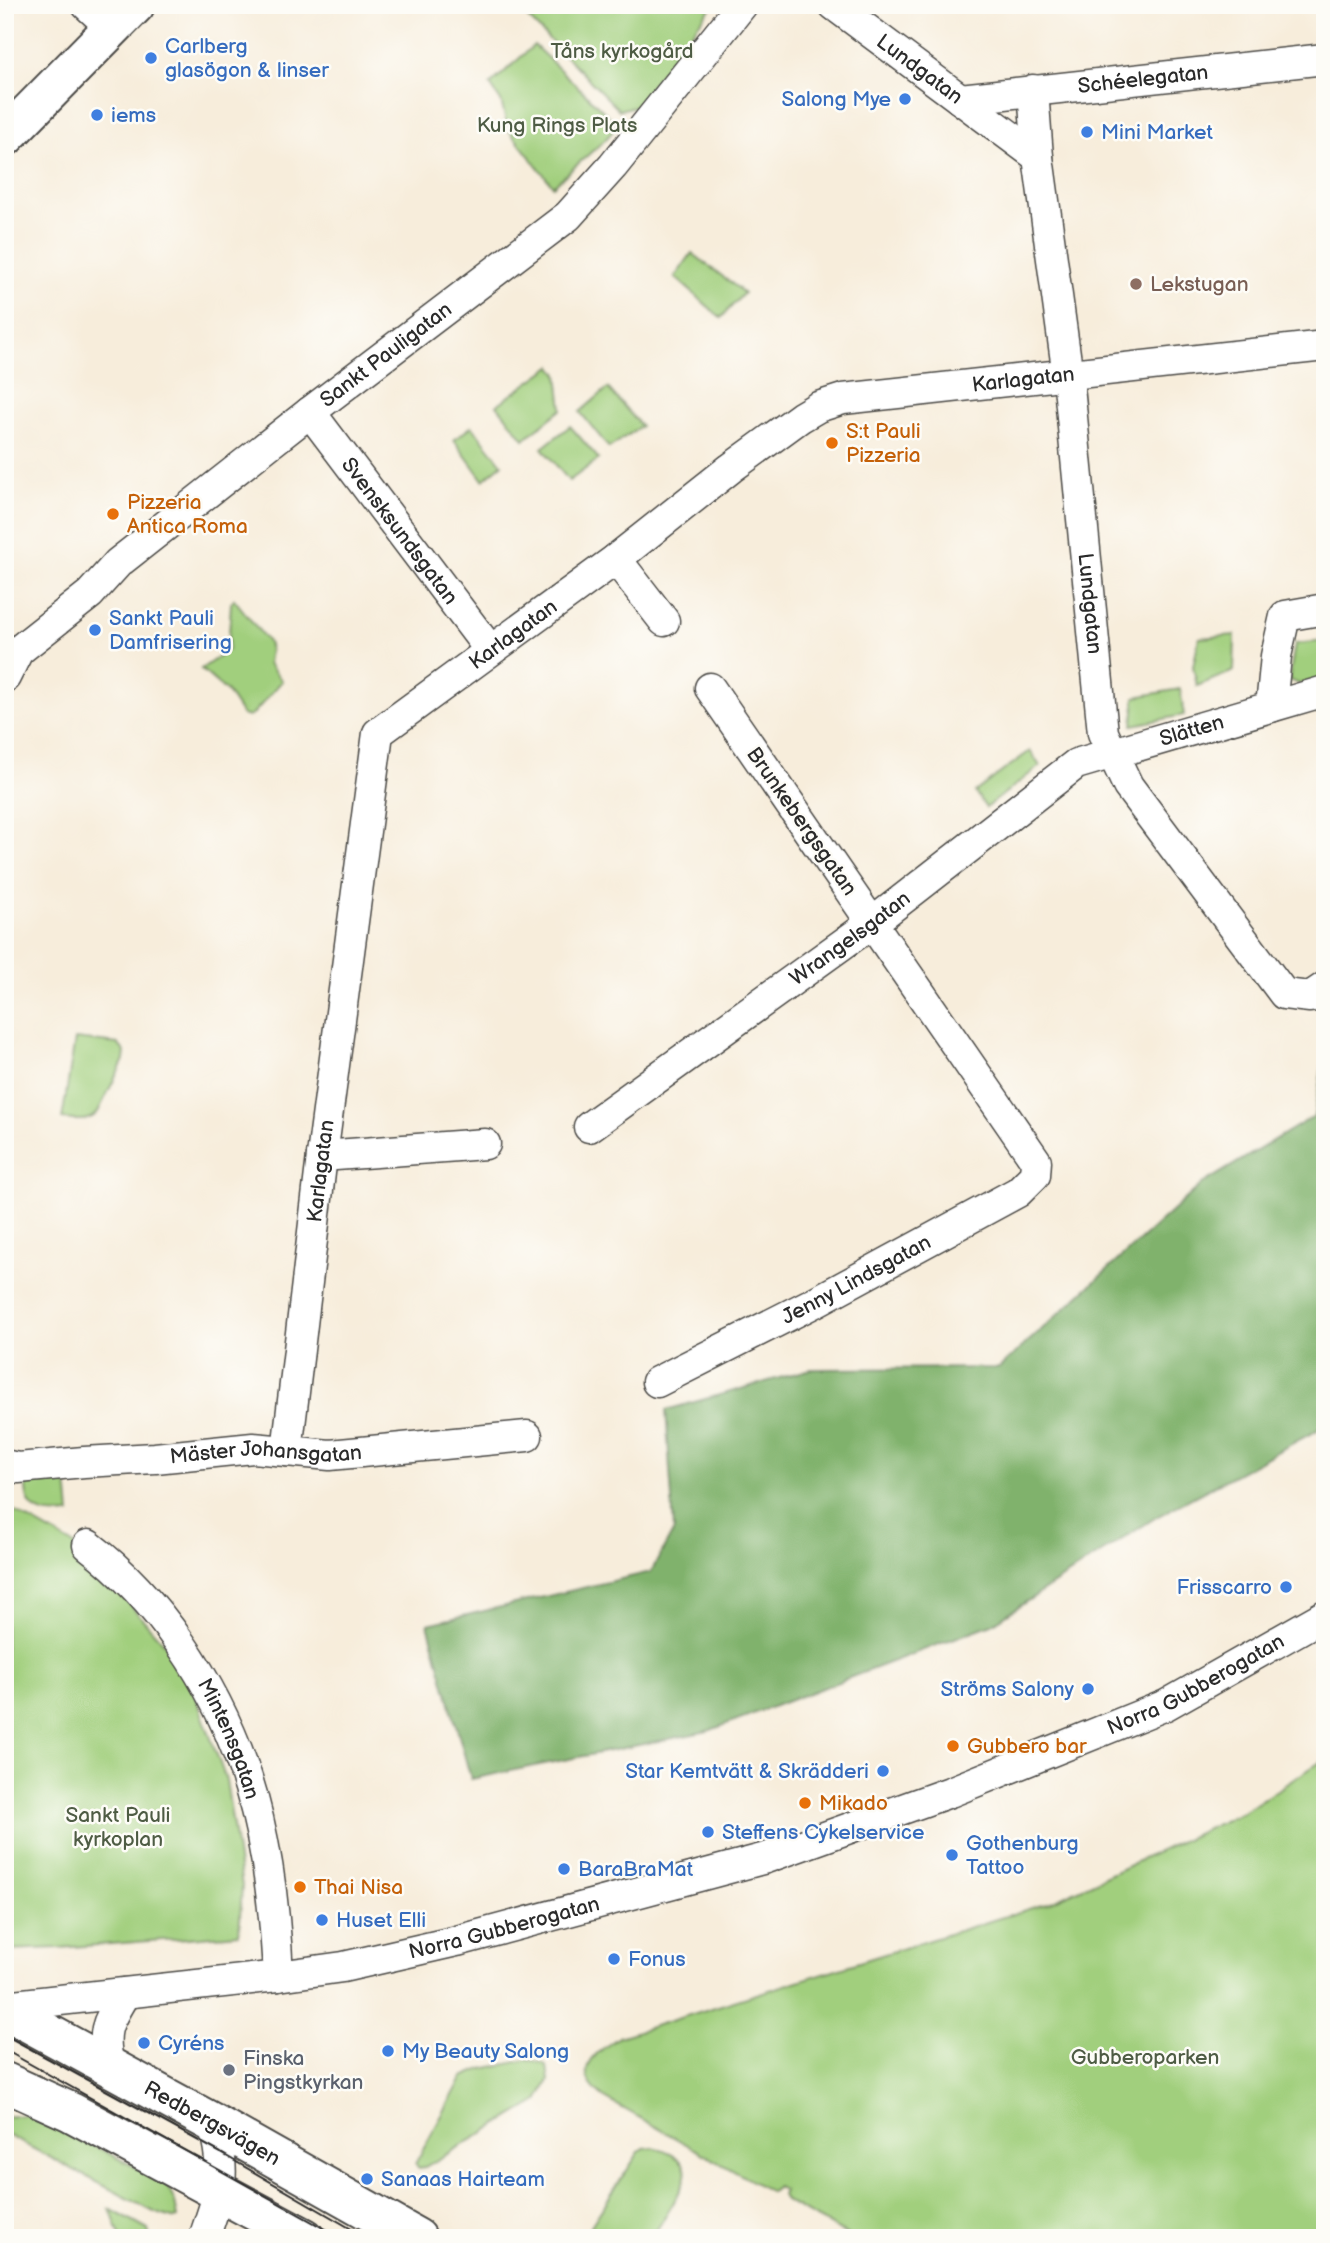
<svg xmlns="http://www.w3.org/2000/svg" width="1330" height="2243" viewBox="0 0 1330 2243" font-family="'Balsamiq Sans',sans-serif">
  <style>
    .green { fill: #a1cf7d; stroke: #667d54; stroke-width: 2 }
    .forest { fill: #80b26c; stroke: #566e4c; stroke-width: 2 }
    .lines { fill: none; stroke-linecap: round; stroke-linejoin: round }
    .street-casing { stroke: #4a4845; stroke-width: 33 }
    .secondary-casing { stroke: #4a4845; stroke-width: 42 }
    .street { stroke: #fff; stroke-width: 30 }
    .secondary { stroke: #fff; stroke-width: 38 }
    .tram { stroke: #2b2b2b; stroke-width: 2 }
    .shop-dot { fill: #3f7fe0; stroke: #fdfcf7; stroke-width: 2.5 }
    .education-dot { fill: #8d6e63; stroke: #fdfcf7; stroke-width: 2.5 }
    .food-dot { fill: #e8710a; stroke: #fdfcf7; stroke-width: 2.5 }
    .worship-dot { fill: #6b7280; stroke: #fdfcf7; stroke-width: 2.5 }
    .labels { text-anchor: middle; stroke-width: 5; stroke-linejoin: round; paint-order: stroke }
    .shop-label { font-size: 21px; fill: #366cbe; stroke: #fdfcf7; text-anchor: start }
    .park-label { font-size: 21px; fill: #4e5c44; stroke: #fdfcf7 }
    .street-label { font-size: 21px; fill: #2b2b2b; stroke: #fdfcf7 }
    .education-label { font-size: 21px; fill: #785e54; stroke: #fdfcf7; text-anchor: start }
    .food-label { font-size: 21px; fill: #c56008; stroke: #fdfcf7; text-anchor: start }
    .worship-label { font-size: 21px; fill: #5b616d; stroke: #fdfcf7; text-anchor: start }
  </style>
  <rect width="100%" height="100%" fill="#fdfcf7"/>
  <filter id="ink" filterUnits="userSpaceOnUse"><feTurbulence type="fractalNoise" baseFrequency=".0143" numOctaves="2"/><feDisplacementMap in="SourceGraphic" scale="14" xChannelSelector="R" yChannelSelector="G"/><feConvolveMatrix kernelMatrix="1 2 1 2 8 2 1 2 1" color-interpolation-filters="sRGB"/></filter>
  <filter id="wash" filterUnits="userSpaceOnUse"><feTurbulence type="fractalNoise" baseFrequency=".00686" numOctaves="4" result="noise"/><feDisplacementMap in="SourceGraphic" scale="28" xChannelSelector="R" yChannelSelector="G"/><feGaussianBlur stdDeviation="1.57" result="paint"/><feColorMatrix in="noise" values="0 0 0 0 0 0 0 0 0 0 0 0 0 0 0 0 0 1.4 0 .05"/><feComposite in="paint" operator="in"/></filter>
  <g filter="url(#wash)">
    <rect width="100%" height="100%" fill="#f7eddb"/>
    <path class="green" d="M511 5H713L636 106 619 110 526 16Z
      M534 45 618 125 606 139 553 186 508 129 501 101 490 85Z
      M692 253 744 293 721 318 675 277Z
      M552 366 558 374 562 409 524 439 497 405Z
      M608 388 641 426 609 448 580 412Z
      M472 426 502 464 483 480 454 440Z
      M570 426 599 459 569 481 542 448Z
      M234 599 268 642 270 650 268 663 282 681 254 713 248 717 242 715 227 692 201 669 228 650 231 603Z
      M1235 635 1234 671 1197 686 1193 666 1199 638Z
      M1325 641V678L1299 684 1289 680 1295 644Z
      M1180 689 1184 715 1133 725 1135 697Z
      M1030 751 1040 766 986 808 975 792Z
      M75 1039 118 1044 125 1052 124 1060 98 1112C89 1123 76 1120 62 1119Z
      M67 1480 70 1514C47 1516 26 1515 26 1486L29 1482Z
      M5 1506 81 1549 185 1667 226 1780 242 1886 239 1934 59 1948 5 1950Z
      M1325 1759V2238H853L785 2201 782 2195 784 2191 777 2187 771 2192 603 2097C570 2070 593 2055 619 2037L1051 1902 1243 1812Z
      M527 2060 542 2063 547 2066 549 2080 538 2101 425 2167 419 2168 415 2164 463 2077 482 2069Z
      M33 2114 166 2183 175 2202 178 2218 175 2219 154 2212 5 2134V2117Z
      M653 2147C663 2151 682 2156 685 2168 690 2183 660 2223 652 2238H583L639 2152 644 2148Z
      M110 2209 148 2230 150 2238H121Z"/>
    <path class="forest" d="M1325 1052V1426L1158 1516 992 1624 708 1731 471 1779 428 1624 651 1572 674 1530 666 1410 811 1369 999 1368 1202 1184 1314 1116Z"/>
  </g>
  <g filter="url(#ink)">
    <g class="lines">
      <defs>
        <g id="street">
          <path d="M87 5 112 28"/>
          <path id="s1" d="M834 5 1038 157 1068 376 1103 733 1128 786 1284 994 1310 997 1325 987"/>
          <path d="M1033 90 1038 157"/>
          <path id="s2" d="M960 99 1325 59"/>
          <path id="s3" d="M310 412 490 650"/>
          <path d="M616 559 664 621"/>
          <path id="s4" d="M5 677 18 651 90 594 118 563 310 412 568 216 613 166 742 5"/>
          <path d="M1271 707 1276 656 1285 616 1325 609"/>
          <path id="s5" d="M589 1127 872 923 1076 764 1325 691"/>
          <path d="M322 1156 485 1144"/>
          <path id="s6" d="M657 1382 815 1302 1018 1192 1035 1175 1036 1161 710 688"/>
          <path id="s7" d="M287 1451 322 1156 378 733 616 559 731 468 801 417 818 407 843 399 1325 346"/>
          <path id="s8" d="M5 1465 18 1468 84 1462 155 1458 253 1448 330 1455 527 1436"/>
          <path id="s9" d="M88 1545C159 1599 213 1682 243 1766 266 1832 275 1907 278 1976"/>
          <path id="s10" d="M5 2006 278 1976 343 1967 457 1941 766 1858 950 1792 1166 1705 1325 1615"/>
          <path d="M109 2066C101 2030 107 2023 125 1993"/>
          <path d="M204 2238C221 2188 227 2175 213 2123"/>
        </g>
        <g id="secondary">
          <path d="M5 137 135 5"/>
          <path id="s11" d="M5 2010 213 2123 417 2238"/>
          <path d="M5 2082 71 2112 305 2238"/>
        </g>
      </defs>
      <use href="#street" class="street-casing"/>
      <use href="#secondary" class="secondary-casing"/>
      <use href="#street" class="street"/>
      <use href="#secondary" class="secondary"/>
      <path class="tram" d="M5 2035 221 2153 367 2238
        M5 2050 341 2238"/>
    </g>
  </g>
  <g class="shop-dot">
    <circle cx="151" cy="58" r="7"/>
    <circle cx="905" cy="99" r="7"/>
    <circle cx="97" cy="115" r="7"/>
    <circle cx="1087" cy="132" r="7"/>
    <circle cx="95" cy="630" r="7"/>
    <circle cx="1286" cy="1587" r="7"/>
    <circle cx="1088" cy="1689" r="7"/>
    <circle cx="883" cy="1771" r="7"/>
    <circle cx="708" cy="1832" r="7"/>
    <circle cx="952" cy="1855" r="7"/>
    <circle cx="564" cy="1869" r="7"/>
    <circle cx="322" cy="1920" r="7"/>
    <circle cx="614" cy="1959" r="7"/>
    <circle cx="144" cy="2043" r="7"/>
    <circle cx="388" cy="2051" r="7"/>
    <circle cx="367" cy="2179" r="7"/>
  </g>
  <circle class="education-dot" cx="1136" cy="284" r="7"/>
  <g class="food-dot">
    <circle cx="832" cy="443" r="7"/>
    <circle cx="113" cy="514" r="7"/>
    <circle cx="953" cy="1746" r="7"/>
    <circle cx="805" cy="1803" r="7"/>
    <circle cx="300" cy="1887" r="7"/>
  </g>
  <circle class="worship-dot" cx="229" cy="2070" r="7"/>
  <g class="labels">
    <g class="shop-label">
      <text x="165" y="53">Carlberg<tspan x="165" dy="24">glasögon &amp; linser</tspan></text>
      <text x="891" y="106" text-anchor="end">Salong Mye</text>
      <text x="111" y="122">iems</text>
      <text x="1101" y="139">Mini Market</text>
      <text x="109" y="625">Sankt Pauli<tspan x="109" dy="24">Damfrisering</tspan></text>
      <text x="1272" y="1594" text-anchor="end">Frisscarro</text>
      <text x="1074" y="1696" text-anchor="end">Ströms Salony</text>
      <text x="869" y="1778" text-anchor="end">Star Kemtvätt &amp; Skrädderi</text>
      <text x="722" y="1839">Steffens Cykelservice</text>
      <text x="966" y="1850">Gothenburg<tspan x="966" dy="24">Tattoo</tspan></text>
      <text x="578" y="1876">BaraBraMat</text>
      <text x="336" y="1927">Huset Elli</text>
      <text x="628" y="1966">Fonus</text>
      <text x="158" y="2050">Cyréns</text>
      <text x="402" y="2058">My Beauty Salong</text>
      <text x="381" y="2186">Sanaas Hairteam</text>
    </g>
    <g class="park-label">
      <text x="622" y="58">Tåns kyrkogård</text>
      <text x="557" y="132">Kung Rings Plats</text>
      <text x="118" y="1822">Sankt Pauli<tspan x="118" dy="24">kyrkoplan</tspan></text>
      <text x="1145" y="2064">Gubberoparken</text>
    </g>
    <g class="street-label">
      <text dy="7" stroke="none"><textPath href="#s1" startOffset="107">Lundgatan</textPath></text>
      <text dy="7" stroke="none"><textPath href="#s2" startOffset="184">Schéelegatan</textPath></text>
      <text dy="7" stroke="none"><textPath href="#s4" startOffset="502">Sankt Pauligatan</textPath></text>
      <text dy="7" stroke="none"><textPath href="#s7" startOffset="1479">Karlagatan</textPath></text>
      <text dy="7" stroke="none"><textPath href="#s3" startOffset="149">Svensksundsgatan</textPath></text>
      <text dy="7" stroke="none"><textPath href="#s1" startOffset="704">Lundgatan</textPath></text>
      <text dy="7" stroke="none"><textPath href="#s7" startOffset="891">Karlagatan</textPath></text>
      <text dy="7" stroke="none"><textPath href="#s5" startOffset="728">Slätten</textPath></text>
      <text transform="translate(802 821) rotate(55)" y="7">Brunkebergsgatan</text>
      <text dy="7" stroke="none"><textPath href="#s5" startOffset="322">Wrangelsgatan</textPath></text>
      <text dy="7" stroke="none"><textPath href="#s7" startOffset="282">Karlagatan</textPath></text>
      <text dy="7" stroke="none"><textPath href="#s6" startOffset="224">Jenny Lindsgatan</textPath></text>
      <text dy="7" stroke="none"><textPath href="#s8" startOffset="262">Mäster Johansgatan</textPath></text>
      <text dy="7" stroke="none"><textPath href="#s10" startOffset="1241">Norra Gubberogatan</textPath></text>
      <text dy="7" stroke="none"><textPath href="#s9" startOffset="243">Mintensgatan</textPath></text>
      <text dy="7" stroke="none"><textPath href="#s10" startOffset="506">Norra Gubberogatan</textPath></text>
      <text dy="7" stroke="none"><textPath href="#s11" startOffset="236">Redbergsvägen</textPath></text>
    </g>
    <g class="education-label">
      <text x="1150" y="291">Lekstugan</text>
    </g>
    <g class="food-label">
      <text x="846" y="438">S:t Pauli<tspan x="846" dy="24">Pizzeria</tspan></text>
      <text x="127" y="509">Pizzeria<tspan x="127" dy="24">Antica Roma</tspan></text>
      <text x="967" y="1753">Gubbero bar</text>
      <text x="819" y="1810">Mikado</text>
      <text x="314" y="1894">Thai Nisa</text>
    </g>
    <g class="worship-label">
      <text x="243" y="2065">Finska<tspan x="243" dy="24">Pingstkyrkan</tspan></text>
    </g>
  </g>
  <rect width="1330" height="2243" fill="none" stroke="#fdfcf7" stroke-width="28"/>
</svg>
